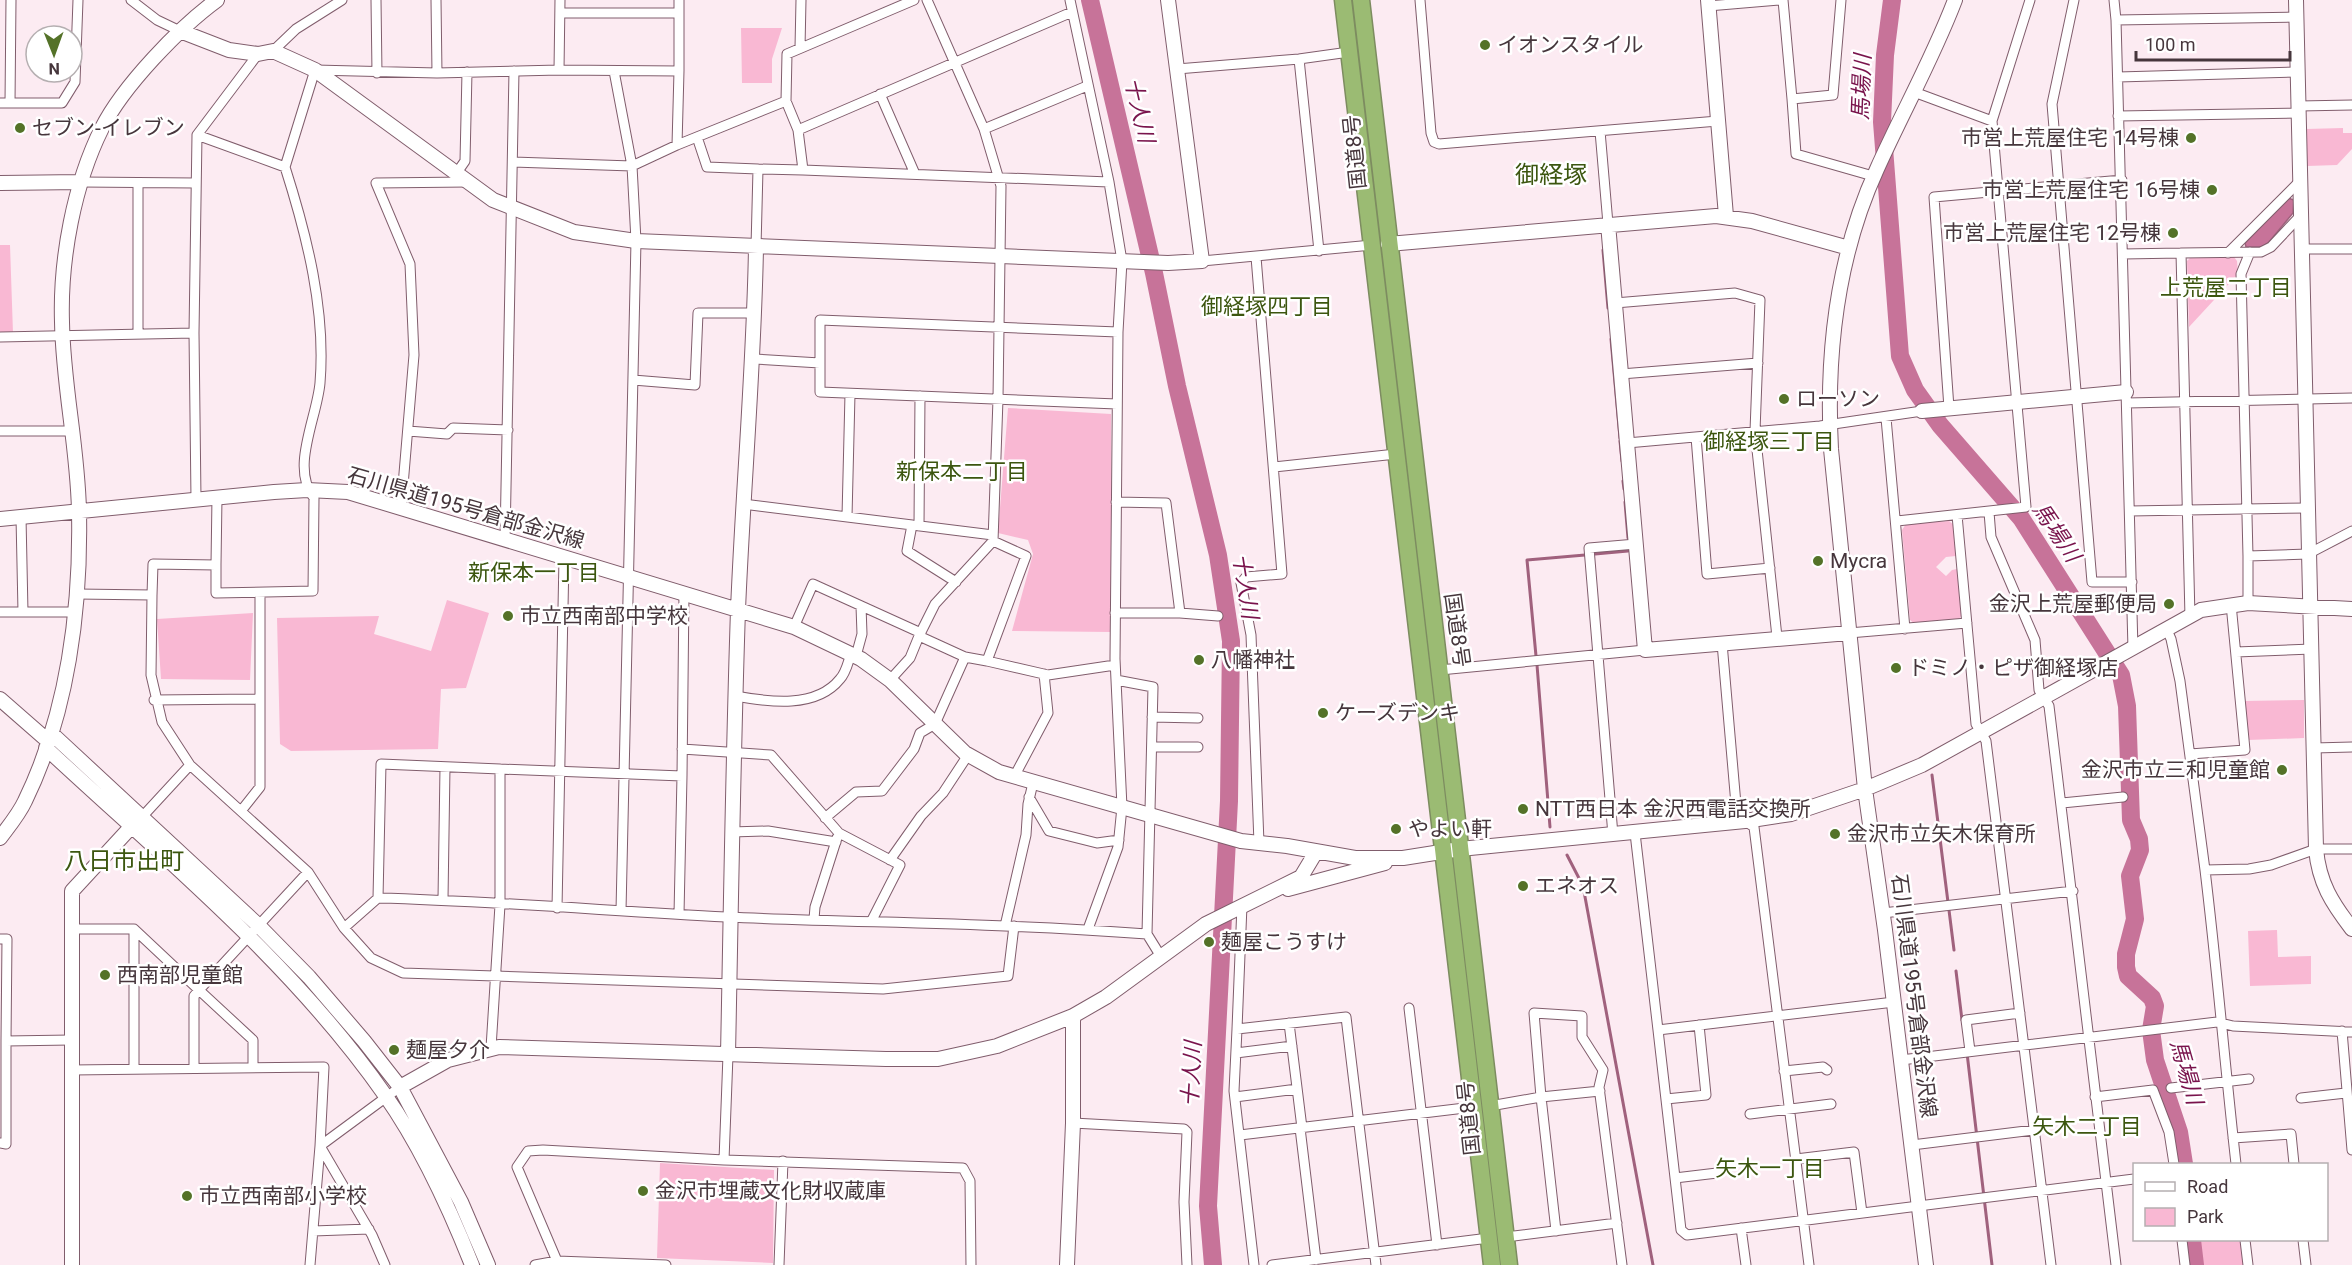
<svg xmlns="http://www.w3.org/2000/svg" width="2352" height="1265" viewBox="0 0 2352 1265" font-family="Roboto,'Noto Sans JP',sans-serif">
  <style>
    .green { fill: #f9b8d3 }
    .water { fill: #c77399; stroke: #a0617d; stroke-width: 1.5 }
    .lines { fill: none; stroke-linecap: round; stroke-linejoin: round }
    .stream { stroke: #a0617d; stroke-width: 3 }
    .river { stroke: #c77399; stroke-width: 18 }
    .street-casing { stroke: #805d6c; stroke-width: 11 }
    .secondary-casing { stroke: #805d6c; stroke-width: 16 }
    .highway-casing { stroke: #7d8c60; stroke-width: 19 }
    .street { stroke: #fff; stroke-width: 9 }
    .secondary { stroke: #fff; stroke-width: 14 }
    .highway { stroke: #9bbb73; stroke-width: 16 }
    .poi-dot { fill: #547228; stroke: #fff; stroke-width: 2 }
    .labels { text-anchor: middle; stroke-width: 5; stroke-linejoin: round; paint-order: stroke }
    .poi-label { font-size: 21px; fill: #46363c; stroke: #fff; text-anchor: start }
    .street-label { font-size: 21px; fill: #46363c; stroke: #fff }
    .water-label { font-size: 22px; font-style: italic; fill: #79134c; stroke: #fff }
    .neighbourhood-label { font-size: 22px; fill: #3c560f; stroke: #fff }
    .quarter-label { font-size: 24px; fill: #3c560f; stroke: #fff }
  </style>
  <rect width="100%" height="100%" fill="#fcebf2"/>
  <path class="green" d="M741 28H782L772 59V83H742Z
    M2343 128V133H2352V149L2337 165 2307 166 2306 129Z
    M0 245H10L13 333 0 334Z
    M2191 257H2234L2237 261 2238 274 2189 327 2187 261Z
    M1008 408 1111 414V632L1012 631 1033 554 1028 540 998 533Z
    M1949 521 1954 525 1956 556 1946 557 1936 567 1946 576 1952 570 1957 569 1962 615 1958 620 1915 624 1910 620 1902 530 1906 524Z
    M447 600 489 613 466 688 441 689 438 749 291 751 280 744 277 618 379 616 374 634 431 651Z
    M253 613 250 680 161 679 157 619Z
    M2304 700V738L2248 740 2244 701Z
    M2277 930 2278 957 2311 956V984L2250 986 2248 931Z
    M660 1163 774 1170 773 1263 657 1258Z
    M2198 1240H2241L2244 1265H2201Z"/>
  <path class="water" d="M2288 198 2294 200 2293 213 2269 242 2262 247H2246L2245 243Z"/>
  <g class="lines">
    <path class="stream" d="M1603 250 1608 308
      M1611 339 1620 438
      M1620 441 1622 461
      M1623 481 1624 489
      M1625 502 1628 538
      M1595 554 1628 551
      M1536 656 1527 560 1585 555
      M1537 665 1550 827
      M1932 775 1954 950
      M1567 855 1583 886 1653 1265
      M1956 971 1962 1020
      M1967 1053 1992 1265"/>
    <path class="river" d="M1090 0 1154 273 1177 386 1218 555 1231 641 1229 801 1208 1206 1213 1265
      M1892 0 1885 55 1882 122 1900 356 1915 390 1940 425 2021 518 2121 675 2127 706 2131 820 2139 839 2140 850 2130 876 2135 919 2126 954V967L2128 976 2152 998 2155 1006 2151 1030 2155 1060 2179 1132 2184 1164
      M2192 1240 2195 1265"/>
    <defs>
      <path id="street" d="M131 0 157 20 180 31
        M376 0 377 73
        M436 0 437 73
        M927 0 984 129 1001 186 998 399 993 541 1026 556 987 661 1048 675 1115 665
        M1070 0 1109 182 1122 261 1118 332 1115 659 1122 807 1118 847 1088 929
        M1420 0 1431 133 1434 142 1439 144 1718 121
        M1783 0 1792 99
        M1841 0 1833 95 1792 99 1796 154 1873 176
        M2074 0 2052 104 2092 582H2132
        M2114 0 2116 20
        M1708 6 1779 0
        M560 13H679
        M800 48 801 0
        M273 51 296 29 342 0
        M1299 59 1319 251
        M1177 69 1299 59 1349 52
        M559 70 560 0
        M614 71 632 166 636 241 621 911
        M679 71 677 145 786 101 798 130 803 170 1109 182
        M2118 77 2298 72
        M1914 92 1992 121
        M880 94 915 174
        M786 101 787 54 914 0
        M0 103H62L75 82 78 0
        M10 103 11 0
        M2299 106 2352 105
        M2118 116 2299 113
        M984 129 1087 86
        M798 130 1072 12
        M1600 131 1608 224
        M197 135 285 167 315 70 437 73 559 70 679 71V0
        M697 137 707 167 758 169
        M513 162 632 166 677 145
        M456 174 465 161 467 72
        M81 182 195 183
        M756 247 758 169 803 170
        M2302 249H2352
        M2250 252 2241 274 2248 556 2308 554 2352 531
        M2228 253 2301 180
        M2123 254 2181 253
        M1256 257 1282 574 1246 577 1241 583 1251 635 1259 843
        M1202 261 1372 245
        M1615 303 1735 293 1760 300 1755 431 1777 637
        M138 334V183
        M0 337 194 333
        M754 359 820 363
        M1621 374 1758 363
        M633 380 695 385 698 313H755
        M2127 403 2352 398
        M1117 404 820 392V320L1118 332
        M1949 408 1934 197 2122 180
        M1886 418 1905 629
        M0 431H73
        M408 431 447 434 453 428 508 430
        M1696 437 1707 574 1770 568
        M1627 443 1820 426 1922 411
        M1274 467 1396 454
        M196 499 194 333 197 135 258 54
        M1116 502 1166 503 1180 613
        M743 504 993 535
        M401 509 414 355 410 264 376 183 468 182
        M2130 511 2308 508
        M1989 512 1991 537 2035 640 2039 690 2049 706 2116 1265
        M1957 515 1976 724 1986 741 2051 1265
        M21 517 23 612
        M847 517 850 394
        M1897 521 2026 507 1992 121 2030 0
        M912 525 907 551 956 582
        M919 526 920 396
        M505 540 514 71
        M2248 556V603
        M216 565V593L313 591 314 498C290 468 317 418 320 383 326 311 307 236 285 167
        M77 594 152 595 151 675 162 722 190 765 308 872 344 928 378 898C494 901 610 911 726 917 867 923 1007 923 1147 934L1160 955
        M152 595 153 564 216 565 217 497
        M0 612H75
        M1115 613H1180L1218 616
        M2190 617 2181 253 2261 252 2271 247 2301 215
        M794 627 813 584 921 633
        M2167 630 2171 639 2180 681 2205 870 2249 869 2271 865 2316 849H2352
        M1849 633 1967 623
        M919 636 935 604 993 541
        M1722 643 1737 816 1754 827 1809 1265
        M2133 649 2116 20 2296 17
        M2236 652 2312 649
        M856 656 862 634 861 606
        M1440 670 1645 650
        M890 680 910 658 919 636 965 657 987 661
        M1116 680 1153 687 1147 934
        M735 696C769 702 816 709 840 679 846 673 848 662 851 654
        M154 700 259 699
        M1152 717 1198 718
        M1152 747H1198
        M2314 748 2352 747
        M682 749 771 755 839 833 900 865 872 920
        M2190 754 2245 750 2231 604
        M500 769 682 776 684 592
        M1014 777 1048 713 1044 674
        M1029 797 1049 831 1097 843 1119 840
        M2062 803 2123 797
        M241 811 260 787V593
        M142 817 190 765
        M825 818 856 792 882 791 914 749 920 733 935 724 965 657
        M731 832 768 831 836 842
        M1635 833 1658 1030 1894 1002
        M1613 835 1589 548 1636 544
        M890 860 921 816 943 793 968 755
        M2205 870C2217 969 2225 1066 2236 1164
        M378 898 381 764 500 769V905L491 1048
        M443 899 445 767
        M1242 905 1237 1029 1346 1017 1376 1265
        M557 908 564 558
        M1883 913 2073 891
        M679 914 682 776
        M814 919 815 907 837 838
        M1005 926 1026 835 1028 804 1033 783
        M344 928 371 958 403 973 883 989 1008 976 1014 926
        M72 929H134L199 990 308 872
        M0 939H7L6 1041 71 1040
        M1409 1008 1437 1245
        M1289 1023 1302 1128
        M1237 1029 1234 1091 1254 1265
        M1658 1030 1681 1230 1687 1235 2134 1179
        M2342 1031 2352 1150
        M1970 1051 1966 1020 2020 1013
        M1236 1053 1292 1046
        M1901 1060 2217 1022 2233 1026 2352 1032
        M194 1068V996L199 990 253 1040V1068
        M134 1069V929
        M72 1070 324 1067 320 1146 400 1087
        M1784 1071 1823 1067 1827 1070
        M2171 1088 2249 1079
        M1235 1097 1297 1089
        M2095 1097 2153 1090 2169 1132 2174 1164
        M2301 1098 2346 1093
        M1666 1099 1706 1095 1699 1025
        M1490 1106 1541 1097 1534 1013 1582 1016V1037L1603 1070 1599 1087 1622 1265
        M1750 1114 1831 1104
        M1073 1123 1184 1129 1187 1132 1184 1202 1187 1265
        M1300 1128 1316 1260
        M1240 1135 1473 1107
        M2233 1138 2291 1134 2294 1164
        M0 1143 6 1144V1041
        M1912 1145 2034 1130
        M320 1146 372 1235 385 1265
        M1796 1159 1854 1152 1862 1213
        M724 1160 963 1168 970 1181 971 1265
        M1675 1178 1717 1173
        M1741 1228 1746 1265
        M313 1231 369 1229
        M1556 1231 1541 1097 1600 1091
        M1506 1237 1617 1223
        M2182 1240 2185 1265
        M2245 1240 2248 1265
        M2303 1240 2306 1265
        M310 1265 320 1146
        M535 1265 557 1261 558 1265
        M666 1265 557 1261 517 1167 528 1151 543 1150 724 1160 728 1055
        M779 1265 783 1161
        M1272 1265 1489 1238"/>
      <path id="secondary" d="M1708 0 1726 216
        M1955 0C1933 58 1902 113 1877 169 1837 256 1826 354 1831 449L1865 789 1922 765 2201 610 2248 603 2352 609
        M2296 0 2316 849C2319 883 2332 903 2352 929
        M180 31 229 50 258 54 273 51 315 70 493 200 574 232 636 241 1168 263 1202 261 1168 0
        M0 183 81 182
        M1608 224 1645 650 1849 633
        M1388 244 1716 216 1752 221 1849 248
        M1922 411 2126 392
        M0 519 274 492 307 490 348 492 794 627 861 659 890 680 965 753 999 772 1241 841 1287 846 1355 858H1403L1460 849 1745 821 1791 814 1865 789 1885 930 1926 1265
        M0 699 48 741
        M51 733 258 925 309 977 364 1041 400 1087 461 1202 488 1265
        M46 748C164 858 292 962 385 1095 421 1146 449 1207 472 1265
        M0 838C9 826 19 814 25 801 68 713 81 608 79 512 78 448 63 386 62 322 60 259 74 184 102 128 123 86 180 27 217 0
        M1288 889 1385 863
        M728 1055C731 906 733 758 738 610 743 488 754 368 756 247
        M400 1087 448 1060 499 1047 886 1059H938L997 1046 1073 1016 1106 997 1206 924 1301 877 1316 852
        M72 1265V891L131 827
        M1067 1265 1073 1123V1016"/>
      <path id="highway" d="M1343 0 1492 1265
        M1361 0 1509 1265"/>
    </defs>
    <use href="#street" class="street-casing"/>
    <use href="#secondary" class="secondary-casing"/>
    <use href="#highway" class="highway-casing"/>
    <use href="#street" class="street"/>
    <use href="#secondary" class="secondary"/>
    <use href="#highway" class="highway"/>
  </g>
  <g class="poi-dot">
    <circle cx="1485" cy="45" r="6"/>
    <circle cx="20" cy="128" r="6"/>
    <circle cx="2191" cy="138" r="6"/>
    <circle cx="2212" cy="190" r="6"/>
    <circle cx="2173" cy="233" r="6"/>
    <circle cx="1784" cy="399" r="6"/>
    <circle cx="1818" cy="561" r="6"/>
    <circle cx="2169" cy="604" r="6"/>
    <circle cx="508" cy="616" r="6"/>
    <circle cx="1199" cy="660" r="6"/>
    <circle cx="1896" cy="668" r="6"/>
    <circle cx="1323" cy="713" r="6"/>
    <circle cx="2282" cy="770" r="6"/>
    <circle cx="1523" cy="809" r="6"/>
    <circle cx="1396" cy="829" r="6"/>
    <circle cx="1835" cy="834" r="6"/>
    <circle cx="1523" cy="886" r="6"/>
    <circle cx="1209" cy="942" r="6"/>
    <circle cx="105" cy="975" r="6"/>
    <circle cx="394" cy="1050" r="6"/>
    <circle cx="643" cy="1191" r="6"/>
    <circle cx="187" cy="1196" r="6"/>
  </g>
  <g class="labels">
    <g class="poi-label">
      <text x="1497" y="52">イオンスタイル</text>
      <text x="32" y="135">セブン-イレブン</text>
      <text x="2179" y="145" text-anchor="end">市営上荒屋住宅 14号棟</text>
      <text x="2200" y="197" text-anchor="end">市営上荒屋住宅 16号棟</text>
      <text x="2161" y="240" text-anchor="end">市営上荒屋住宅 12号棟</text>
      <text x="1796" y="406">ローソン</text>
      <text x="1830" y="568">Mycra</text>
      <text x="2157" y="611" text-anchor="end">金沢上荒屋郵便局</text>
      <text x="520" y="623">市立西南部中学校</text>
      <text x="1211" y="667">八幡神社</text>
      <text x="1908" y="675">ドミノ・ピザ御経塚店</text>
      <text x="1335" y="720">ケーズデンキ</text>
      <text x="2270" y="777" text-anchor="end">金沢市立三和児童館</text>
      <text x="1535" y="816">NTT西日本 金沢西電話交換所</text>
      <text x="1408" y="836">やよい軒</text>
      <text x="1847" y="841">金沢市立矢木保育所</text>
      <text x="1535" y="893">エネオス</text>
      <text x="1221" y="949">麺屋こうすけ</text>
      <text x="117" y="982">西南部児童館</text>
      <text x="406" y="1057">麺屋夕介</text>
      <text x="655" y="1198">金沢市埋蔵文化財収蔵庫</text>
      <text x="199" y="1203">市立西南部小学校</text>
    </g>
    <g class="street-label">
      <text transform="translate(1355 152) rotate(-96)" y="7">国道8号</text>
      <text transform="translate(466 508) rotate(16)" y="7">石川県道195号倉部金沢線</text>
      <text transform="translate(1457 630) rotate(82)" y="7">国道8号</text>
      <text transform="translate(1914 996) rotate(83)" y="7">石川県道195号倉部金沢線</text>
      <text transform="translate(1469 1118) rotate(-96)" y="7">国道8号</text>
    </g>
    <g class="water-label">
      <text transform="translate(1861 87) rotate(-88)" y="8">馬場川</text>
      <text transform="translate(1140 110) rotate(77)" y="8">十人川</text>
      <text transform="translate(2057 532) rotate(56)" y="8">馬場川</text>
      <text transform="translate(1246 586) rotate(81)" y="8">十人川</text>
      <text transform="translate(2187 1072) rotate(74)" y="8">馬場川</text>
      <text transform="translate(1191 1074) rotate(-87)" y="8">十人川</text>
    </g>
    <g class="neighbourhood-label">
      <text x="2226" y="295">上荒屋二丁目</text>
      <text x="1267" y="314">御経塚四丁目</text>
      <text x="1769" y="449">御経塚三丁目</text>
      <text x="962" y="479">新保本二丁目</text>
      <text x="534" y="580">新保本一丁目</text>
      <text x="2087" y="1134">矢木二丁目</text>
      <text x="1770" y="1176">矢木一丁目</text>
    </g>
    <g class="quarter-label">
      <text x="1551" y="183">御経塚</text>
      <text x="124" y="869">八日市出町</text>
    </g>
  </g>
  <rect x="2133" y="1163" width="195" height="78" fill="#ffffff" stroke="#b5afb1" stroke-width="1.5"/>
  <rect x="2145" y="1182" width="30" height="9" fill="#ffffff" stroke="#b5afb1" stroke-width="1.5"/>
  <text x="2187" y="1193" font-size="18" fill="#46363c">Road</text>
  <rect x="2145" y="1208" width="30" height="18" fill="#f9b8d3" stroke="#b5afb1" stroke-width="1.5"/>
  <text x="2187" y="1223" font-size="18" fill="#46363c">Park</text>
  <g transform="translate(54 54) rotate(179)"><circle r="28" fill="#ffffff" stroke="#b5afb1" stroke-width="1.5"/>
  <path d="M0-4.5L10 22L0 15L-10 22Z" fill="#547228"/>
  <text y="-9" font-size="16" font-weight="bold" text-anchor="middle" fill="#46363c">N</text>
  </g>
  <path d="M2136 51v9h154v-9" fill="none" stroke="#46363c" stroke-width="3"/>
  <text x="2145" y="51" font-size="18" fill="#46363c" stroke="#ffffff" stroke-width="4.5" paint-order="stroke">100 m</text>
</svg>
